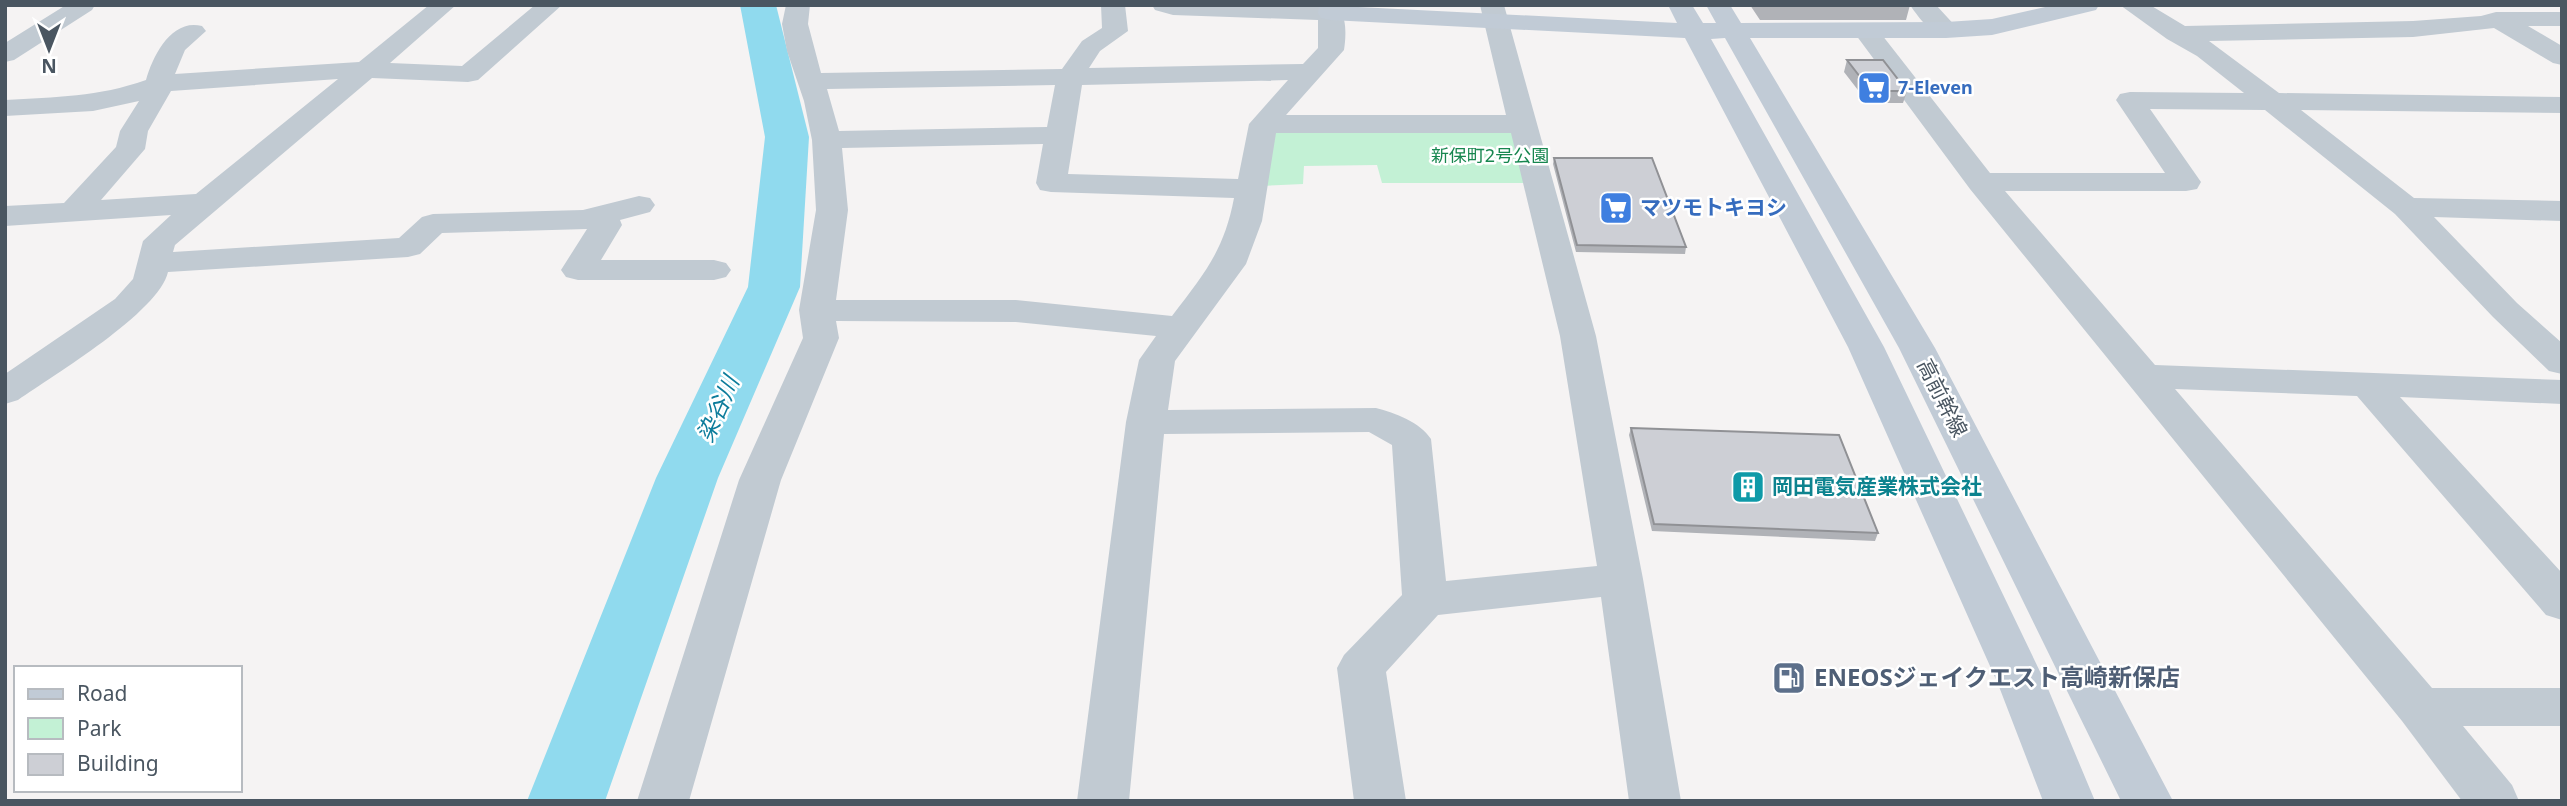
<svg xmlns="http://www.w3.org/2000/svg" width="2567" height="806" viewBox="0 0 2567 806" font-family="'Noto Sans','Noto Sans JP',sans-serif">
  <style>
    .green { fill: #c3f1d5 }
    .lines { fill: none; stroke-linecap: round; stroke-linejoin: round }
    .river { fill: #90daee; fill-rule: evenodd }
    .street { fill: #c1cad2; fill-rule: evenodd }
    .secondary { fill: #c1cbd6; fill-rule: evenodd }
    .wall { fill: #b0b2b7 }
    .building { fill: #cdcfd5; stroke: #909195; stroke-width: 2 }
    .labels { text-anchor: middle; stroke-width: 5; stroke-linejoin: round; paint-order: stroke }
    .far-shop-label { font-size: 18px; font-weight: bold; fill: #366cbe; stroke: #fff; text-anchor: start }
    .far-park-label { font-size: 18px; fill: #17864f; stroke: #fff }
    .shop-label { font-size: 21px; font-weight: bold; fill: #366cbe; stroke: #fff; text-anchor: start }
    .street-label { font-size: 21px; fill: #4a5661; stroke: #fff }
    .culture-label { font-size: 21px; font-weight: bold; fill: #0d838f; stroke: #fff; text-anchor: start }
    .water-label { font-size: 23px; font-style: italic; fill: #0c7c9b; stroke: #fff }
    .near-service-label { font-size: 24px; font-weight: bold; fill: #4e5e75; stroke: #fff; text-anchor: start }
  </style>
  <rect width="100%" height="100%" fill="#f5f3f3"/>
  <path class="green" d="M1271 130 1512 133 1527 183H1382L1377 165 1304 166 1303 184 1261 186Z"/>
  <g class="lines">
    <path class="river" d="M740 5H776L809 137 800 287 718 478 605 801H527L656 478 748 287 765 137Z"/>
    <path class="street" d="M66 5H95L92 10 14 60 5 62V43Z
      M429 5H456L390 63 462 66 535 5H562L478 80 468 82 372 78 175 245 173 252 399 238 422 217 433 214 583 210 639 196 650 198 655 205 650 212 620 220 622 225 601 260H714L726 263 731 270 726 277 714 280H578L566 277 561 270 587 229 442 233 420 254 408 257 168 272C159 312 54 375 18 400L5 404V374L115 299 133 279 143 241 171 215 5 226V206L64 203 116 147 120 131 139 101 93 111 5 116V100C56 97 98 97 146 80 153 55 172 18 202 26L206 31 185 50 175 74 359 62ZM338 79 196 194 101 200 145 149 148 131 171 91Z
      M786 5H810L808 24 821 73 1062 69 1082 41 1102 28 1101 5H1125L1128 31 1100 51 1089 68 1303 64 1318 48V20L1173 15 1155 10 1152 5 1330 6 1339 8C1347 19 1346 37 1344 50L1286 115H1506L1480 5H1504L1596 336 1643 579 1681 801H1629L1601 597 1438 615 1386 672 1406 801H1354L1337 668 1344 655 1402 595 1392 445 1369 432 1164 434 1129 801H1077L1126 422 1139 360 1156 336 1016 322 836 321 839 338 781 480 689 801H637L739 480 803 338 799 310 816 210 812 140 804 101 787 51 782 24ZM1288 80 1249 124 1238 179 1068 174 1082 85ZM1055 85 1047 127 839 131 827 89ZM1276 133H1511L1560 336 1597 566 1446 581 1431 439C1420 422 1395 413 1376 408L1168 410 1175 361 1246 264 1262 221ZM1043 144 1036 183 1040 190 1051 192 1234 198C1224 251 1204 274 1172 316L1016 300H836L848 210 842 148Z
      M1910 5H1936L1959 30 1955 35C1935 40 1921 21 1910 5Z
      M2120 5H2150L2185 26 2413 21 2481 16 2496 12H2562V26H2528L2562 46V65L2553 63 2494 28 2413 37 2209 41 2279 93 2562 97V113L2301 110 2414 198 2562 201V221L2434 217 2517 303 2562 343V374L2549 371 2493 317 2395 214 2265 110 2150 109 2201 182 2197 189 2186 191H2005L2155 365 2562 380V404L2400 397 2562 573V620L2546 615 2357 396 2175 389 2432 688H2562V726H2463L2512 785 2519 801H2462L2402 721 1970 189 1853 31 1857 26 1866 23 1875 26 1990 173H2165L2116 100 2120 94 2130 92 2244 93 2197 56 2167 39Z"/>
    <path class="secondary" d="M1319 5 1677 23 1668 5H1692L1703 23H1716L1706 5H1730L1741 23 1946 22 1992 19 2054 5H2099L2096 10 1992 35 1946 38H1750L1935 348 2173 801H2121L1899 348 1725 38 1711 39 1884 347 2046 684 2095 801H2043L1998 684 1848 347 1685 38 1330 20 1321 18 1318 13Z"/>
  </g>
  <path class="wall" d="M1750 5H1910L1906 20H1760Z
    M1847 60 1907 91 1903 103H1868L1844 72Z
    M1554 158 1686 247 1685 254 1576 252 1553 164Z
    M1631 428 1878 533 1875 541 1652 531 1629 435Z"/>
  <path class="building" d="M1847 60H1883L1907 91H1871Z
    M1554 158H1652L1686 247 1577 245Z
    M1631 428 1839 435 1878 533 1654 524Z"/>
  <defs>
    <symbol id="supermarket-square" viewBox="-11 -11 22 22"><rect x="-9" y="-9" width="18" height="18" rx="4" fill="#3f7fe0" stroke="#fff"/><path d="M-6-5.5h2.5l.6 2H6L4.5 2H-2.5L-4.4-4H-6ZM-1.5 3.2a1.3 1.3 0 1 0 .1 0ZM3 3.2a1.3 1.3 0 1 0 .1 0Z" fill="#fff"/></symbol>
    <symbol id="building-square" viewBox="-11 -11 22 22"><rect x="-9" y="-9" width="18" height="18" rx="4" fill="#0f9aa8" stroke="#fff"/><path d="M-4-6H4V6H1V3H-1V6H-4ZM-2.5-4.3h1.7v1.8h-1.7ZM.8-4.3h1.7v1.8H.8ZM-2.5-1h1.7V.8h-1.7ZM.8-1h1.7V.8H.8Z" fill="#fff"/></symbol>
    <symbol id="fuel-square" viewBox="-11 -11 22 22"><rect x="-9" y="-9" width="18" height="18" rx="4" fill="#5c6f8a" stroke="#fff"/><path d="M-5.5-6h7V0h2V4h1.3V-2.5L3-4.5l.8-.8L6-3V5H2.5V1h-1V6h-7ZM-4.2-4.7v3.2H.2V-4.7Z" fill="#fff"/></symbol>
  </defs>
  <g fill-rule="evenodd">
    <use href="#supermarket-square" x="1855" y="69" width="38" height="38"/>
    <use href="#supermarket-square" x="1597" y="189" width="38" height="38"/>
    <use href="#building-square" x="1729" y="468" width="38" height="38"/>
    <use href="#fuel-square" x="1770" y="659" width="38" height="38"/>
  </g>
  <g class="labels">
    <g class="far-shop-label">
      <text x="1898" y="94">7-Eleven</text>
    </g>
    <g class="far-park-label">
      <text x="1490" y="162">新保町2号公園</text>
    </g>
    <g class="shop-label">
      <text x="1640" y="215">マツモトキヨシ</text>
    </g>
    <g class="street-label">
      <text transform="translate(1942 398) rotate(63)" y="7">高前幹線</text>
    </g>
    <g class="culture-label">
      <text x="1772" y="494">岡田電気産業株式会社</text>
    </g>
    <g class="water-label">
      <text transform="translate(718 409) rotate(-66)" y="8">染谷川</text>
    </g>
    <g class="near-service-label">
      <text x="1814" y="686">ENEOSジェイクエスト高崎新保店</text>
    </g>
  </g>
  <rect width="2567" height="806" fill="none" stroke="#4a5661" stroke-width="14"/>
  <rect x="14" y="666" width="228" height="126" fill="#ffffff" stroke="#b7bbc0" stroke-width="2"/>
  <rect x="28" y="689" width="35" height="10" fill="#c1cbd6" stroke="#b7bbc0" stroke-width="2"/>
  <text x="77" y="701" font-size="21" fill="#4a5661">Road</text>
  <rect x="28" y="718" width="35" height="21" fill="#c3f1d5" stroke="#b7bbc0" stroke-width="2"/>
  <text x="77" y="736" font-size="21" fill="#4a5661">Park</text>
  <rect x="28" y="754" width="35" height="21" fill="#cdcfd5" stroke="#b7bbc0" stroke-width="2"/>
  <text x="77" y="771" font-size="21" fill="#4a5661">Building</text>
  <g transform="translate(49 49) rotate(180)" stroke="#ffffff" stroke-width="5" paint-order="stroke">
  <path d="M0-5L12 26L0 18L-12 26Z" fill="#4a5661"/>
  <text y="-10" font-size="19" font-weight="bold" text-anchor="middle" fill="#4a5661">N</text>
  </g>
</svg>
